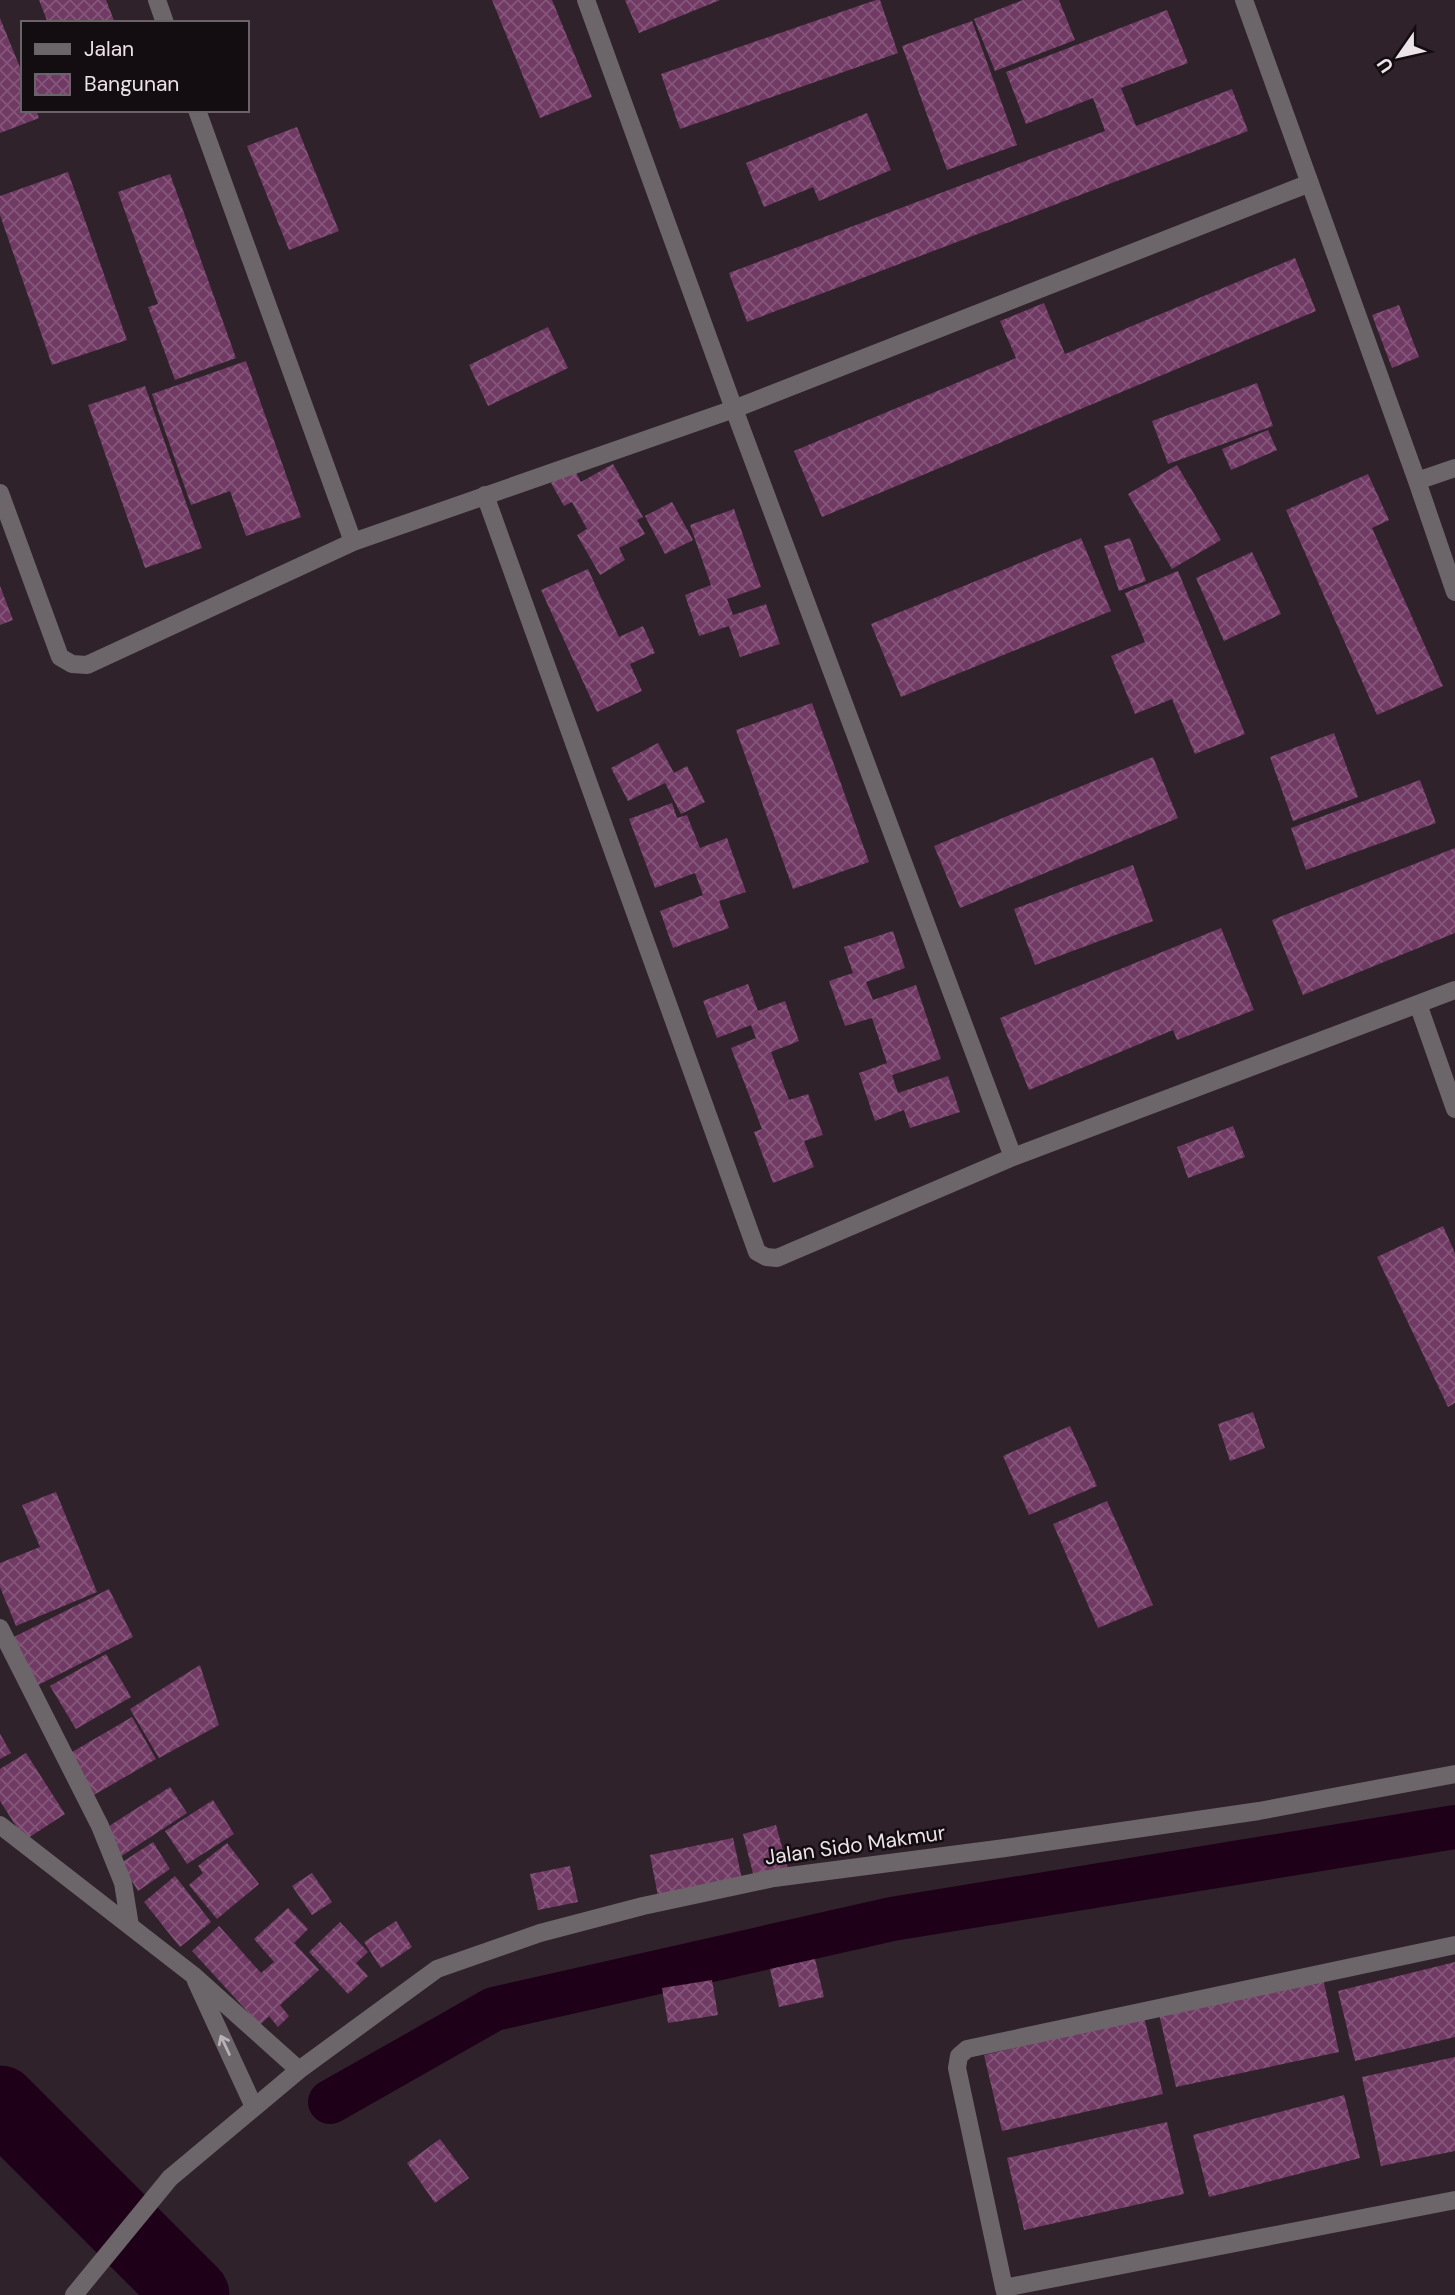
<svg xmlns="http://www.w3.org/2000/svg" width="1455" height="2295" viewBox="0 0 1455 2295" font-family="'DM Sans',sans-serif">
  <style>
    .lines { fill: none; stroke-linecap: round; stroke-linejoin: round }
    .canal { stroke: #1e0019; stroke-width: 44 }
    .river { stroke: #1e0019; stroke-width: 75 }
    .building { fill: url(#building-cross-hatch) }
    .service { stroke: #6c656a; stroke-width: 18 }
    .minor { stroke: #6c656a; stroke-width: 18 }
    .oneway { stroke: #b9b1b7 }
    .labels { text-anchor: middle; stroke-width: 5; stroke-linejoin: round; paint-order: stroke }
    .street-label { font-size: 21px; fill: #ede4ea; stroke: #130d12 }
  </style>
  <defs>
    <pattern id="building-cross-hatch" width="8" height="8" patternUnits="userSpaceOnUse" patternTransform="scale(1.75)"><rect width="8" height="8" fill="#703a64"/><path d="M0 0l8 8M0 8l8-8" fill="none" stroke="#85567a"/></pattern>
  </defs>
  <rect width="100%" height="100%" fill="#2f222b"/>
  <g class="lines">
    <path class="canal" d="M330 2102 494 2009 892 1919 1455 1827"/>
    <path class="river" d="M0 2103 192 2295"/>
  </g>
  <path class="building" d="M39 0H106L115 23H48Z
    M492 0H552L592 97 540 118Z
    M625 0H720L639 33Z
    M876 0H880L898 53 680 129 661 74Z
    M1023 0H1059L1075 40 995 71 974 19Z
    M1167 10 1188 63 1121 88 1136 126 1232 89 1248 131 747 322 729 273 1105 131 1093 98 1026 124 1006 72Z
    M0 18 23 75V110H36L39 118 0 133Z
    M972 21 1017 145 947 170 902 46Z
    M867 113 891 170 819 201 813 187 764 207 746 163Z
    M297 127 339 231 289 250 247 146Z
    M68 172 127 340 52 365 0 215V196Z
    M170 174 236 358 175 380 148 307 158 304 118 192Z
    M1295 258 1316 311 822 517 794 451 1016 358 1000 321 1044 303 1065 354Z
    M1399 305 1419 357 1392 368 1372 315Z
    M548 327 568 368 488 406 469 365Z
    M246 361 301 517 246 536 230 491 191 505 152 394Z
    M1257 383 1273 426 1168 464 1152 421Z
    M145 386 202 548 145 568 88 405Z
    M1268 430 1277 450 1231 470 1222 449Z
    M613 464 643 517 637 520 645 534 619 548 625 560 600 575 577 535 587 529 572 502 564 506 551 483 574 469 581 482Z
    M1177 465 1221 540 1172 569 1128 494Z
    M1368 474 1389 520 1372 528 1443 686 1377 715 1286 510Z
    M672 502 693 540 665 554 645 516Z
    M734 509 761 587 727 599 733 615 766 604 780 644 740 657 729 626 699 636 685 595 711 585 690 525Z
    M1081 538 1111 611 901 697 871 624Z
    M1130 538 1146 581 1119 591 1104 546Z
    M1252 552 1281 614 1224 641 1196 578Z
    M588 569 619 637 643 626 655 653 630 664 642 691 597 712 541 590Z
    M1178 571 1245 734 1195 754 1172 699 1135 714 1111 656 1145 642 1125 593Z
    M0 586 13 620 0 625Z
    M812 703 869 862 793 889 736 730Z
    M1334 733 1358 797 1293 821 1270 757Z
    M658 743 674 773 687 766 705 802 681 814 665 783 628 801 611 768Z
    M1153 757 1178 818 960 908 934 846Z
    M1420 780 1436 823 1306 870 1291 828Z
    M672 803 677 818 687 815 700 848 727 838 746 892 719 901 729 928 673 948 660 911 703 895 695 873 655 888 629 819Z
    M1455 848V933L1303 995 1272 920Z
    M1133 865 1153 921 1035 965 1014 909Z
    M1221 928 1254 1010 1177 1040 1173 1030 1029 1090 1000 1018Z
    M893 931 905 968 866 982 873 1000 916 985 941 1059 892 1075 898 1093 948 1076 960 1112 910 1128 904 1110 875 1121 859 1073 887 1063 872 1018 845 1026 829 981 853 973 844 947Z
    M748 984 758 1011 785 1001 799 1041 771 1052 789 1100 808 1094 823 1135 804 1141 814 1167 773 1183 754 1132 762 1129 731 1048 756 1038 751 1025 717 1038 703 1001Z
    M1233 1126 1245 1157 1188 1178 1177 1147Z
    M1443 1226 1455 1253V1403L1448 1407 1377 1257Z
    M1253 1412 1265 1448 1230 1461 1218 1424Z
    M1070 1426 1097 1486 1029 1515 1003 1456Z
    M56 1492 97 1592 16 1626 0 1587V1563L40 1547 22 1505Z
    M1107 1501 1153 1605 1098 1628 1053 1524Z
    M109 1589 133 1637 38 1685 14 1637Z
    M106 1654 131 1697 76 1729 50 1686Z
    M200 1665 219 1725 159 1758 130 1709Z
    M132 1717 156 1759 92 1796 67 1755Z
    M0 1734 11 1753 0 1759Z
    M26 1753 65 1814 25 1840 0 1801V1769Z
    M170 1787 187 1813 120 1857 103 1830Z
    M213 1800 234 1834 187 1864 165 1831Z
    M776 1825 788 1869 754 1877 743 1834Z
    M733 1838 742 1879 658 1896 650 1855Z
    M153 1842 170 1869 138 1891 121 1863Z
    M227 1843 259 1884 217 1919 189 1885 203 1873 198 1866Z
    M570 1866 578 1902 538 1910 530 1874Z
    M312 1873 332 1902 312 1915 292 1886Z
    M175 1876 211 1922 180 1947 144 1902Z
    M288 1908 308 1929 294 1943 319 1970 280 2005 289 2016 278 2027 269 2016 260 2025 192 1951 219 1926 261 1973 274 1962 254 1939Z
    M396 1921 412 1947 381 1968 364 1942Z
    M340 1922 368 1952 356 1963 368 1976 348 1994 309 1952Z
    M815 1959 824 1997 779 2007 770 1969Z
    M1455 1962V2037L1355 2061 1338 1991Z
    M1323 1978 1339 2052 1176 2087 1159 2014Z
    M712 1980 718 2015 668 2023 662 1988Z
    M1144 2017 1163 2094 1002 2131 984 2055Z
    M1455 2057V2151L1381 2166 1362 2077Z
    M1344 2095 1360 2158 1209 2197 1193 2135Z
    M1167 2122 1184 2194 1024 2230 1007 2158Z
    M440 2139 469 2178 435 2203 407 2163Z"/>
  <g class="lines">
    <path class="service" d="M157 0 165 23
      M1244 0 1417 481 1455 468
      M197 110 353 542
      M1417 481 1455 592
      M0 493 60 657 72 664 87 665 353 542 734 409 586 0
      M485 495 757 1252 766 1257 777 1258 1013 1157 1455 990
      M1418 1004 1455 1109
      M1013 1157 734 409 1310 183"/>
    <path class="minor" d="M0 1628 100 1826 123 1883 130 1926
      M0 1825 193 1975 299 2070
      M196 1981 254 2107
      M1004 2288 957 2068 959 2056 967 2049 1455 1945
      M74 2295 170 2178 299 2070 437 1969 540 1933 643 1906 774 1878 1005 1848 1259 1811 1455 1774
      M1006 2295 1004 2288 1455 2200"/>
  </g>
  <defs><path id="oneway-shaft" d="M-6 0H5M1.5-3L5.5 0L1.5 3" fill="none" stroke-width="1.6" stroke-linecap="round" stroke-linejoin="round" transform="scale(1.75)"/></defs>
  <use class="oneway" href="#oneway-shaft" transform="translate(225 2045) rotate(-115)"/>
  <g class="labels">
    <g class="street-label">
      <text transform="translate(855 1845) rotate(-8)" y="7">Jalan Sido Makmur</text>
    </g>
  </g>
  <rect x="21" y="21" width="228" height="91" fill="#130d12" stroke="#6a6368" stroke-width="2"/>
  <rect x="35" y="44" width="35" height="10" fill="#6c656a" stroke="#6a6368" stroke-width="2"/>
  <text x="84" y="56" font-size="21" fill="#ede4ea">Jalan</text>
  <rect x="35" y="74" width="35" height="21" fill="url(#building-cross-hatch)" stroke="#6a6368" stroke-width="2"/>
  <text x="84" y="91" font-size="21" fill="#ede4ea">Bangunan</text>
  <g transform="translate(1399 56) rotate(236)" stroke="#130d12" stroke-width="5" paint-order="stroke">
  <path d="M0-5L12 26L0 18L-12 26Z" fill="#ede4ea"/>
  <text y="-10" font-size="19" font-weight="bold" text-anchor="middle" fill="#ede4ea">U</text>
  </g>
</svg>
